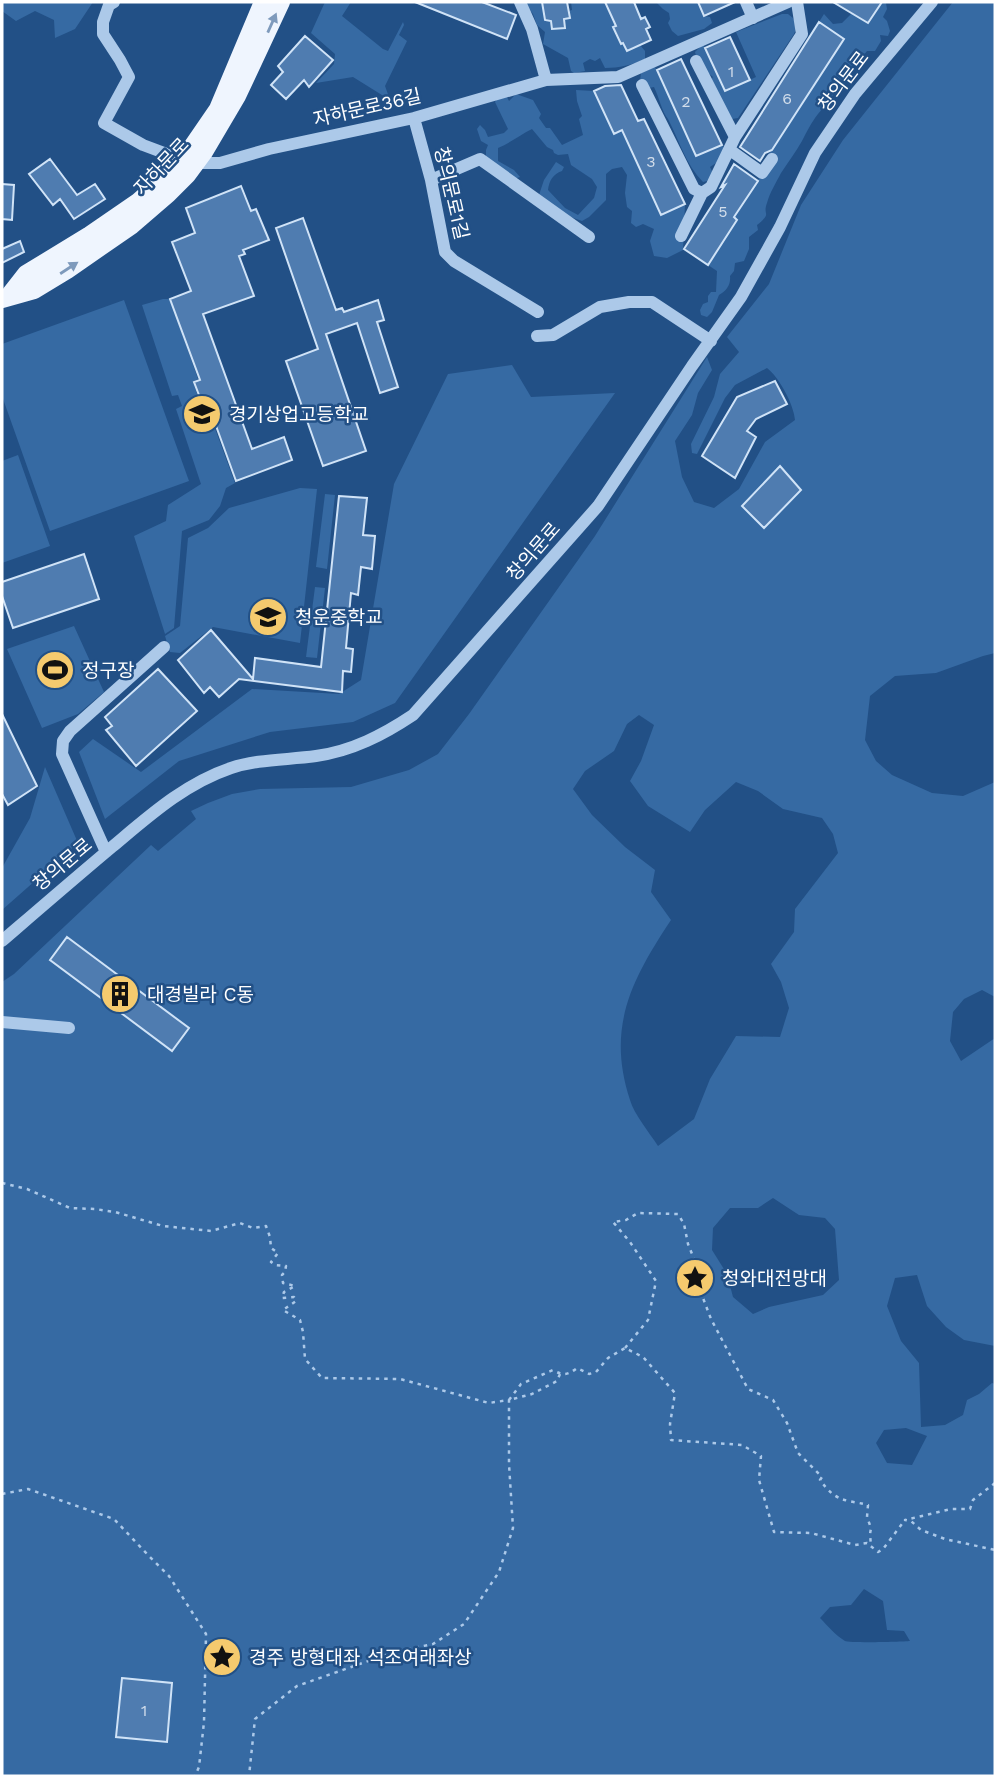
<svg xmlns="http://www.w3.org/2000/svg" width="997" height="1778" viewBox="0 0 997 1778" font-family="'Work Sans','Noto Sans KR',sans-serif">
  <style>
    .green { fill: #366aa3; fill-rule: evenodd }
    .building { fill: #4f7cb0; stroke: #d0e3f7; stroke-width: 2 }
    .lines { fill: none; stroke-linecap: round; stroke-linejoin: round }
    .path { stroke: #acc9e9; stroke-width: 2.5; stroke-dasharray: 3.5 5; stroke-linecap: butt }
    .minor { stroke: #acc9e9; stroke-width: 12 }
    .major { stroke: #eff5fe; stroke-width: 18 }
    .oneway { fill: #7e9abc }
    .labels { text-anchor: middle; stroke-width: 5; stroke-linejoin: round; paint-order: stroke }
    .number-label { font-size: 16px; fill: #d3deeb }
    .street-label { font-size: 19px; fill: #fff; stroke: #225086 }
    .poi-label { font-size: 19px; fill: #fff; stroke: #225086; text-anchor: start }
  </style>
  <rect width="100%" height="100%" fill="#225086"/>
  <path class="green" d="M2 2H93L75 29 55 38 54 20 35 11 16 21 2 11Z
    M325 2H351L342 16 383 49 388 51 403 22 404 25 399 35 407 41 385 86 390 100 353 77 316 83 334 64 335 54 311 33Z
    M524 2H542L545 20 551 21 552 29 565 28 564 19 570 18 569 11 572 10 571 2H604L616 26 614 27 621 43 640 45 645 51V59C632 65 619 68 605 68L600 58 595 61 590 59 583 63 585 71 574 73 571 71 568 58 543 44 545 32 537 25 533 14Z
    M656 2H693L694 3 698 2 704 16 710 17 712 23 704 29 678 36 672 31 668 23 670 19 669 13 663 9Z
    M882 2 886 3 887 9 883 17 887 21 890 31 888 36 880 35 881 41 875 51H867L834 92C831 102 821 109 815 118 810 125 806 133 802 141 796 152 788 162 781 173 776 183 770 192 767 203 762 216 773 212 757 225L758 230 749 237V249L744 261 735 263 734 271 730 276C731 285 726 291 719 295L712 312 707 317 701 315 700 310 703 304 708 302V296L711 292H716L717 271 708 265 737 220 734 217 760 177 762 165 844 39 819 22 824 14 833 24 842 23 852 13 868 22Z
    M953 2H995V653L983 656 936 673 895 676 870 696 865 740 876 761 892 775 932 793 963 796 995 782V997L982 990 964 999 953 1012 950 1041 961 1061 995 1038V1346L964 1340 946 1327 927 1306 917 1275 895 1278 887 1306 901 1341 919 1363 921 1427 945 1425 963 1415 967 1400 979 1394 992 1383 995 1384V1776H2V982L14 974 151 845 158 851 196 819 191 811 208 803 232 794 260 789 351 787 409 770 438 754 469 714 595 536 707 357 712 370 698 393 692 415 675 441 682 477 694 502 714 508 739 489 765 442 795 420C794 405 779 377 767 368L735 385 725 398 697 454 692 453 691 444 714 397 720 374 739 352 727 337 769 284 801 205 843 140ZM639 715 654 725 641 761 630 781 648 806 690 832 705 810 736 782 758 791 783 809 822 818 833 834 838 853 795 909 794 932 771 964 781 982 789 1008 780 1037 736 1036 710 1079 694 1119 658 1146C649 1132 634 1114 630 1100 606 1027 632 979 671 920L651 892 655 870 625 847 592 815 573 789 585 771 614 751 627 724ZM773 1198 799 1215 825 1218 835 1229 839 1280 823 1295 769 1307 753 1314 733 1297 727 1274 712 1250 713 1228 730 1208H758ZM906 1428 927 1436 912 1465 887 1463 876 1443 884 1430ZM864 1589 883 1601 887 1630 904 1631 910 1641C902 1642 848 1643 845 1641 835 1635 828 1626 820 1618L830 1607 851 1605Z
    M782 14H788L793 18 797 27 794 34 738 118 732 119 710 81 713 77C704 70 697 62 695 52L703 44 726 91 756 77 736 32Z
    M655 67 696 156 722 145 725 150 716 163 710 167 713 173 707 181 703 182C686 165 679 140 668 119 662 112 659 97 654 87L649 88 640 81 641 73Z
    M576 90 594 91 614 134 622 130 661 214 685 204 683 250 667 258 654 256 650 241 654 229 643 224 636 227 631 223 632 211 627 207 625 193 627 175 622 167 612 169 606 174V200L589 217 582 221 562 214 539 195 544 180 556 162 564 167 562 171C553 174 549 181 548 190L565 208 578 215 594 198 597 187 592 179 571 165 568 154 558 155 554 153 553 150 547 147 532 129C520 135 510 143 498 148V161L514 170 520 177 514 179 486 160V150L488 145 481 141 477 129 480 125 485 130 488 137 504 133 508 129 495 102 498 97H507L509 101 516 94 533 100 541 114 539 118 546 128H550L562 145 583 135 579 119 582 116 577 101Z
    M163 299H170L198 379 193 382 201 405 206 404 235 483 226 488 220 506 209 520 182 531 174 628 165 634 134 536 166 521 168 505 201 484 176 409 182 406 178 395 172 396 142 305Z
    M124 300 189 481 50 531 2 396V344Z
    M512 365 531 397 615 393 395 703 353 722 270 732 179 761 105 819 79 752 93 739 141 772 252 689 339 694 361 680 394 484 448 374Z
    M18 455 50 546 2 563V461Z
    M300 488 317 489 300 643 213 627 180 653 170 652 165 636 180 626 188 538 208 528 229 508Z
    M325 494 335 495 327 569 316 567Z
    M315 587 325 588 317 658 306 657Z
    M74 626 104 692 78 714 42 728 7 649Z
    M45 767 78 843 2 910V868L30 818Z"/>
  <path class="building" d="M415 2H482L516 15 507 39Z
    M542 2H567L570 18 564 19 565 28 552 29 551 21 545 20Z
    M605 2H634L641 19 645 17 650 27 646 29 651 40 627 51 623 43 621 44 613 27 616 26Z
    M698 2H735L704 16Z
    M833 2H882L868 23Z
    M819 22 844 39 772 150 765 153 760 161 740 147Z
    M305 36 333 60 309 87 304 80 286 99 271 85 283 72 278 66Z
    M730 37 750 80 725 91 705 48Z
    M681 59 722 145 696 156 657 70Z
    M621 85 638 121 644 119 685 204 661 215 622 130 614 134 594 91 605 86Z
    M50 159 77 195 95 184 105 199 74 219 60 199 53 205 29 174Z
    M734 164 758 181 734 217 737 220 708 265 684 249 725 185 721 187Z
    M2 184 14 185 12 220 2 219Z
    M241 186 251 211 256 209 269 240 243 250 245 254 239 256 254 296 203 314 252 449 284 437 292 460 236 481 207 401 202 403 194 382 200 380 170 299 191 291 172 242 195 233 186 208Z
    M303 218 336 310 342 308 344 312 378 300 384 320 377 322 398 387 380 393 357 323 326 334 366 451 323 466 286 361 318 349 276 228Z
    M20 241 24 252 2 263V249Z
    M775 381 787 404 756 419 747 431 756 437 735 478 702 456 737 397Z
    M780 466 801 490 764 528 742 506Z
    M339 496 367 498 363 535 375 536 372 569 361 567 358 595 351 593 346 648 353 649 351 672 343 671 342 692 239 679 219 697 210 687 204 693 178 660 211 630 253 679 255 658 321 667Z
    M84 554 99 599 13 628 2 596V582Z
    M158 669 197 711 136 766 106 730 112 726 105 717Z
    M2 714 37 786 8 805 2 794Z
    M67 937 189 1028 172 1051 50 960Z
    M122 1678 172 1683 167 1742 116 1737Z"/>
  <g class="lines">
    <path class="path" d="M2 1183 27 1189 70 1208 95 1209 115 1212 163 1226 211 1231 240 1223 253 1228 266 1226 270 1237 271 1248 278 1253 271 1262 275 1265 286 1266 285 1272 282 1275 283 1283 295 1286 284 1292 282 1298 294 1297 296 1301 283 1310 300 1320 303 1332 305 1359 322 1378 400 1379 489 1403 509 1400V1464L513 1528 499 1572 464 1624 433 1644 394 1652 297 1686 255 1719 249 1776
      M625 1348 648 1320 656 1281 630 1242 613 1222 626 1220 638 1213 678 1214 684 1224 688 1244 701 1276 703 1298 711 1319 748 1389 773 1400 787 1423 798 1453 822 1477 820 1480C837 1503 844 1499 868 1505L867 1517 871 1528 870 1534 871 1546
      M560 1374 557 1381 532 1394 509 1400 521 1384 553 1370C563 1376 568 1375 577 1368L589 1374 596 1372 608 1358 625 1348 643 1357 675 1393 670 1424 671 1440 742 1445 761 1456 759 1480 774 1532 811 1533 855 1545 867 1543 878 1552 883 1549 905 1520
      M995 1483 973 1500 970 1509H951L905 1520 911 1521 921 1530 945 1539 995 1550
      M2 1494 28 1489 114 1519 148 1555 169 1576 206 1634 204 1722 199 1767 195 1776"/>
    <path class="minor" d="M114 2 109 5 103 22V34L120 60 129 77 104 123 143 145 183 160 196 163H220L269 149 414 118 546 80 618 77 788 2
      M520 2 532 29 546 80
      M746 2 753 18
      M696 61 735 137
      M642 85 694 189 702 193 711 187 735 137 802 34 797 2
      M414 118 431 180 445 252 454 261 538 312
      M730 150 762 173 772 159
      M431 180 480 159 589 237
      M681 236 702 193
      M537 336 553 335 600 307 629 302H652L711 341
      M106 852 62 754 63 741 70 731 164 647
      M2 941C38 910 75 878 112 847 149 816 184 784 231 768 258 759 288 760 316 756 352 751 383 735 413 715L598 506 692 366 741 297 780 227 815 153 855 94 932 2
      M2 1022 69 1028"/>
    <path class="major" d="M8 297 26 274 90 235 138 202 164 179 183 160 218 109 263 2
      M2 299 34 290 67 270 132 225 168 194 187 175 204 152 237 96 281 2"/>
  </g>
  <defs><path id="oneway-solid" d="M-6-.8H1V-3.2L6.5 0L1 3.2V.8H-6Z" transform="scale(1.75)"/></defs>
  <g class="oneway">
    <use href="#oneway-solid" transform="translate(272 23) rotate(-66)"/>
    <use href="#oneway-solid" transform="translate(69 268) rotate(-33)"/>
  </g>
  <defs>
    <symbol id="school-disc" viewBox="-11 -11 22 22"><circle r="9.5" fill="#f5ca6e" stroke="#225086"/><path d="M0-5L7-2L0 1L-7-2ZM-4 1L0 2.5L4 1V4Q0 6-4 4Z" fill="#111"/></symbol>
    <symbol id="stadium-disc" viewBox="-11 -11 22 22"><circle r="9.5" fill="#f5ca6e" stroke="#225086"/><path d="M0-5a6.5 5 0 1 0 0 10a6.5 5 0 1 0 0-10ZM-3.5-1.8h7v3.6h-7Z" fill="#111"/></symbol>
    <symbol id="building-disc" viewBox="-11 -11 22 22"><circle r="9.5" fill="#f5ca6e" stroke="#225086"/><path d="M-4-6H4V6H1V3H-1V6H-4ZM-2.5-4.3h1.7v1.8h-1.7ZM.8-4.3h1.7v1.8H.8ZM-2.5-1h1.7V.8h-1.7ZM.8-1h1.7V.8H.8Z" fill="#111"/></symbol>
    <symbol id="sight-disc" viewBox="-11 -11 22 22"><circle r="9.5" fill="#f5ca6e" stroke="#225086"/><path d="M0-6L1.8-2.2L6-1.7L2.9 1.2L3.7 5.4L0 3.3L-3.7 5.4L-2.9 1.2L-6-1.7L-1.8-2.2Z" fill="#111"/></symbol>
  </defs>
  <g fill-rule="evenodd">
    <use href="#school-disc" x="180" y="392" width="44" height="44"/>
    <use href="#school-disc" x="246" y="595" width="44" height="44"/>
    <use href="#stadium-disc" x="33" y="648" width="44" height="44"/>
    <use href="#building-disc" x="98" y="972" width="44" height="44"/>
    <use href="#sight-disc" x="673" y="1256" width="44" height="44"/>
    <use href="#sight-disc" x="200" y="1635" width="44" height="44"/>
  </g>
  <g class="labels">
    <g class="number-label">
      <text x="731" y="77">1</text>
      <text x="787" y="104">6</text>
      <text x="686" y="107">2</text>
      <text x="651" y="167">3</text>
      <text x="723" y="217">5</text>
      <text x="144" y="1716">1</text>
    </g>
    <g class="street-label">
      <text transform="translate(843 81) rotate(-53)" y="7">창의문로</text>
      <text transform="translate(367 107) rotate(-13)" y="7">자하문로36길</text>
      <text transform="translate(161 166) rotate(-47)" y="7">자하문로</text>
      <text transform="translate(452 193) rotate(77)" y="7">창의문로1길</text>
      <text transform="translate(533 551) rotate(-49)" y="7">창의문로</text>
      <text transform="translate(62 864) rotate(-40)" y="7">창의문로</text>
    </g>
    <g class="poi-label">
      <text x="229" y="421">경기상업고등학교</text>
      <text x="295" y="624">청운중학교</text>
      <text x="82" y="677">정구장</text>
      <text x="147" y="1001">대경빌라 C동</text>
      <text x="722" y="1285">청와대전망대</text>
      <text x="249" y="1664">경주 방형대좌 석조여래좌상</text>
    </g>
  </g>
  <rect width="997" height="1778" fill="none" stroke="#ffffff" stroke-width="7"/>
</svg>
